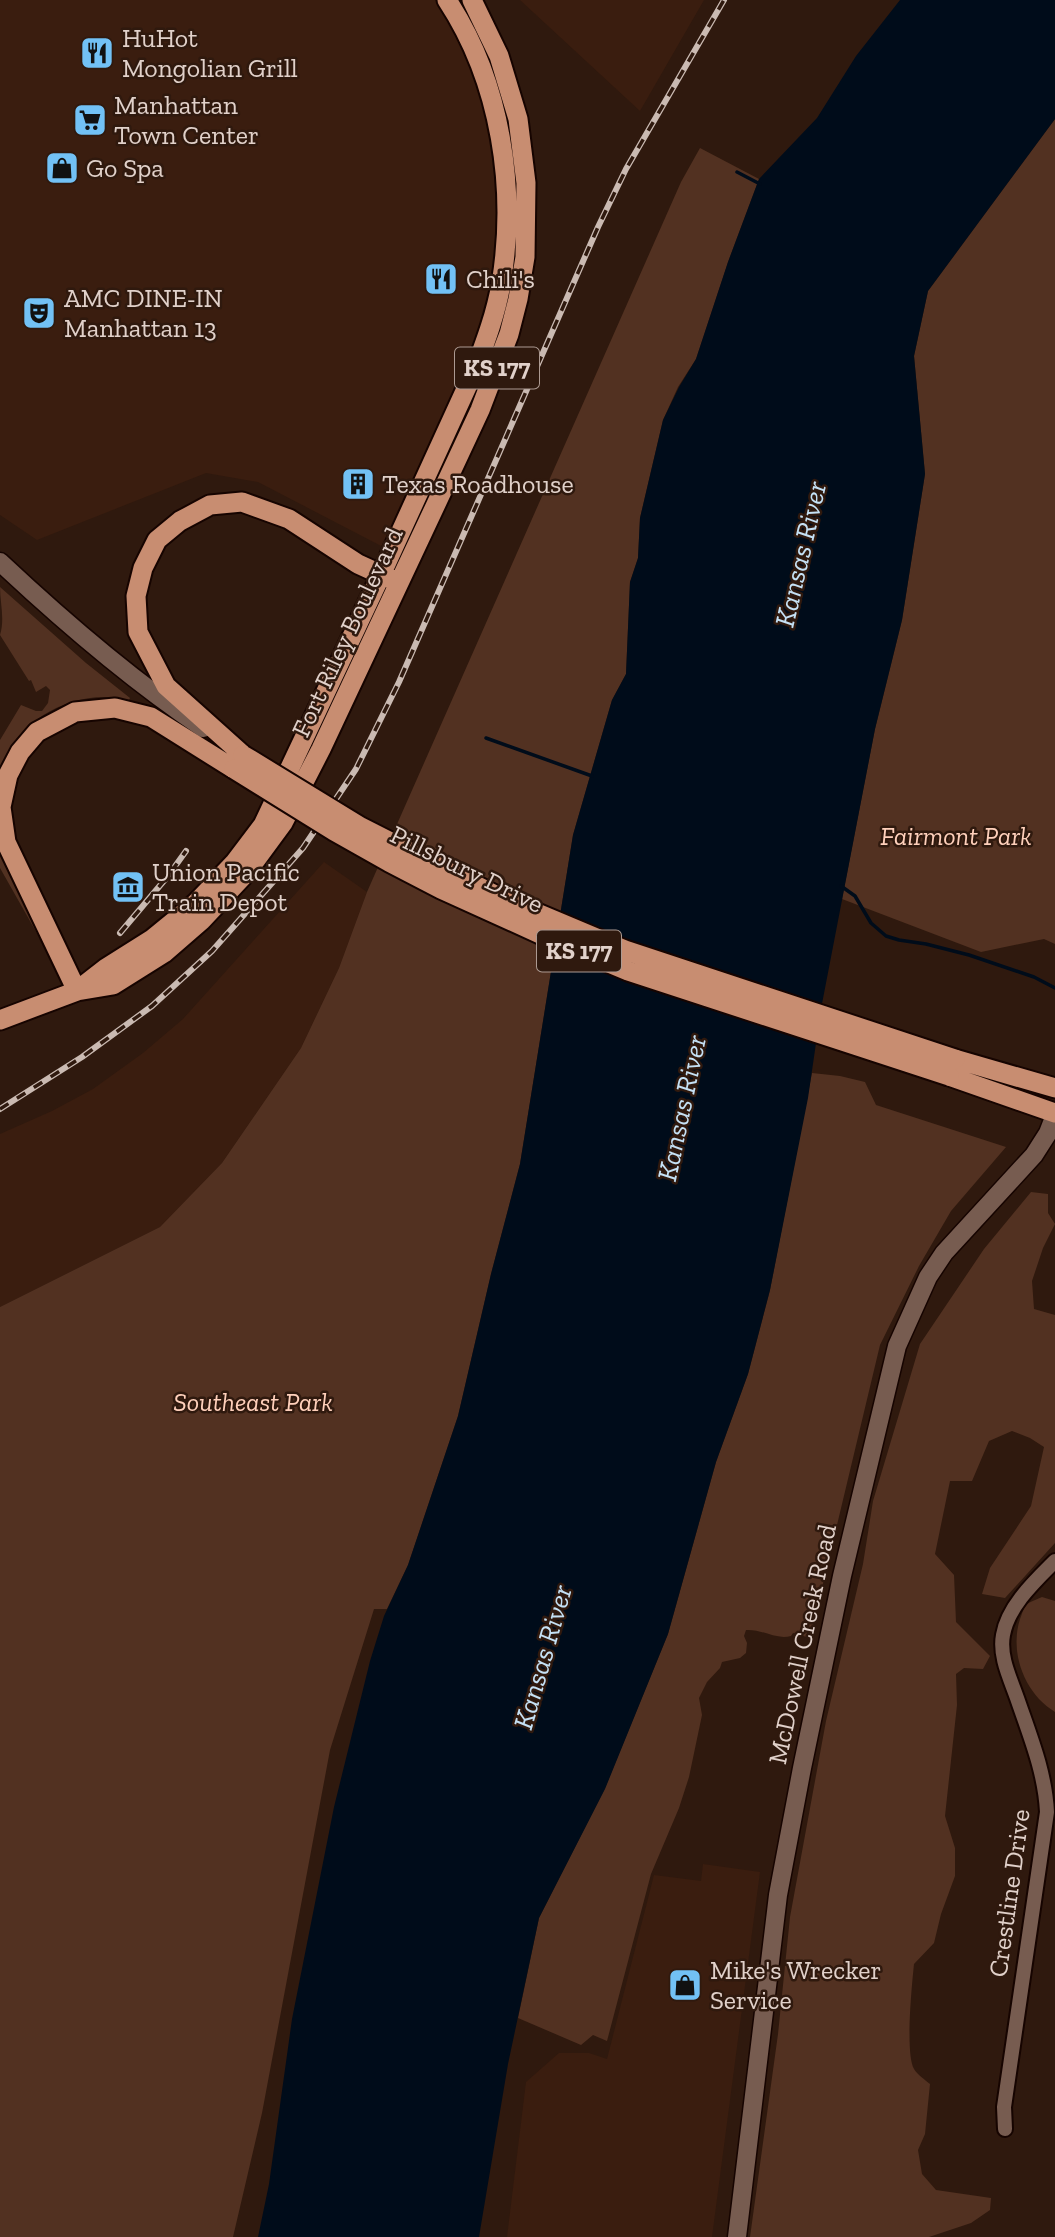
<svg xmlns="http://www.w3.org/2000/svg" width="1055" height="2237" viewBox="0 0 1055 2237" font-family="'Zilla Slab',serif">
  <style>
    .built { fill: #3a1d0f }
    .green { fill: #523121 }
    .water { fill: #000c1a }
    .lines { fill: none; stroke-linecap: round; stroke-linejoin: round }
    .stream { stroke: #000c1a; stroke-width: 3.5 }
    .minor-casing { stroke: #160400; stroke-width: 18 }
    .tertiary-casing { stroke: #160400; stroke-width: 21 }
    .secondary-casing { stroke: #160400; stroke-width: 21 }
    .trunk-casing { stroke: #160400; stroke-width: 23 }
    .minor { stroke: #775c50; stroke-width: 14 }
    .tertiary { stroke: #775c50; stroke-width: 18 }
    .secondary { stroke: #775c50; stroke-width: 18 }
    .trunk { stroke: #c88d71; stroke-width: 19 }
    .rail-casing { stroke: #cabab2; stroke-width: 6 }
    .rail { stroke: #2f190e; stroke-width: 3.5; stroke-dasharray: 10; stroke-linecap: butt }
    .trunk-bridge-casing { stroke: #160400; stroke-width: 23; stroke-linecap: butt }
    .trunk-bridge { stroke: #c88d71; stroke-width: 19 }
    .labels { text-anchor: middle; stroke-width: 5; stroke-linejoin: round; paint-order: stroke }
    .shield { fill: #2f190e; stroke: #ac9a92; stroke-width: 2 }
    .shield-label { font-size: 24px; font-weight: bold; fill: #e1d1ca }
    .poi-label { font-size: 26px; fill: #e1d1ca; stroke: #2f190e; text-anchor: start }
    .street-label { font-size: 26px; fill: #e1d1ca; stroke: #2f190e }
    .park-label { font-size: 26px; font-style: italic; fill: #ffd0bb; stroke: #2f190e }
    .water-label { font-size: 28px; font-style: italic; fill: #c5e1f5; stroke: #2f190e }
  </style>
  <rect width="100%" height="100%" fill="#2f190e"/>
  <path class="built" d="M0 0H435L437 2 458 39 480 93 492 140 495 165 498 233 490 295 476 343 466 368 385 548 258 482 206 473 37 540 0 515Z
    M520 0H704L640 111Z
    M324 862 367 892 339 968 301 1048 222 1163 160 1227 0 1307V1134L52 1111 93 1089 143 1053 183 1019Z
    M703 1864 760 1872 712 2237H507L526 2082 559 2053H589L607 2059 654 1875 701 1881Z"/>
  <path class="green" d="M1055 119V944L1044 939 981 952 842 899 875 729 902 620 925 474 914 356 928 291Z
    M700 148 759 179 728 262 696 359 678 387 663 420 640 518 638 558 630 582 626 674 612 700 573 835 520 1164 491 1274 458 1416 408 1565 387 1609H374L330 1750 262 2113 233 2237H0V1307L160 1227 222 1163 301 1048 339 968 367 892 681 182Z
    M0 587 86 663 130 698 129 700C76 687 18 718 0 769V740L21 705 36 711H42L48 703 50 690 46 686 36 692 31 680 29 681 0 635C5 619 0 603 0 587Z
    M0 849 48 943 43 944 0 868Z
    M812 1073 840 1076 865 1082 876 1105 1006 1147 951 1211 919 1266 880 1345 810 1638 793 1633 791 1636C775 1640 763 1629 746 1630L744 1636 747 1643 746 1653 740 1658 722 1662 720 1668 707 1682 699 1698 702 1715 689 1777 679 1808 651 1874 607 2041 593 2035 581 2045 518 2018 539 1918 605 1788 668 1634 716 1462 748 1374 770 1290Z
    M1031 1192 1048 1194V1213L1055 1224 1043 1248 1032 1281 1034 1309 1055 1315V1543L1005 1598 982 1594 990 1568 1031 1506 1044 1447 1030 1438 1012 1431 989 1441 972 1481H950L935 1554 954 1575 956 1622 990 1656 983 1669 964 1668 956 1674 957 1705 945 1816 955 1848V1876L941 1914 934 1943 914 1964C912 1984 905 2053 914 2069 917 2074 925 2080 930 2084L925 2134 918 2150 922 2174 936 2190 991 2198 990 2210 971 2223 929 2237H750L778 2034 790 1917 826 1721 863 1564 873 1501 920 1344 984 1249Z
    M1042 1597 1055 1601V1712C1025 1694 1009 1653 1020 1619 1022 1615 1023 1608 1027 1604 1031 1601 1038 1599 1042 1597Z"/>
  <path class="water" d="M900 0H1055V119L928 291 914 356 925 474 902 620 875 729 821 1009 808 1098 770 1290 748 1374 716 1462 668 1634 605 1789 539 1918 508 2064 479 2237H258L269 2184 292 2019 334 1807 370 1661 384 1616 408 1565 458 1416 491 1274 520 1164 573 835 612 700 626 674 630 582 638 558 640 518 663 420 679 387 696 359 728 262 759 179 817 118 856 56Z"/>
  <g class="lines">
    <path class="stream" d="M737 172 760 184
      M486 738 592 776
      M841 886 855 896 871 923 886 936 899 940 926 944 969 955 1034 977 1055 988"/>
    <defs>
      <path id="minor" d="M1005 2129 1004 2107 1047 1812C1045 1772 1030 1736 1017 1698 1010 1678 999 1656 1003 1635 1008 1606 1035 1581 1055 1561"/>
      <path id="tertiary" d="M737 2237 778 1895 802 1768 842 1576 897 1346 928 1277 944 1253 1034 1155 1048 1133 1055 1115"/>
      <path id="secondary" d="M0 562C64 622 130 679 203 728"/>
      <path id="trunk" d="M243 755 166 686 138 632 136 596 143 568 157 540 180 521 210 505 242 502 289 519 358 564 393 580
        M79 989 106 968 152 939 196 903 235 862 263 825 381 575 476 367C486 340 496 313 501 284 517 189 501 82 447 0
        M77 991 6 842 1 807 8 775 20 752 37 732 75 712 115 708 151 717 234 769
        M0 1020 77 991 113 985 164 953 202 920 247 872 283 823 321 749 438 500 480 410 509 334 518 299 525 257 526 183 518 119 499 56 472 0
        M955 1059 1055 1088
        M949 1076 1055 1113"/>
    </defs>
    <use href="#minor" class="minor-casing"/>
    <use href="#tertiary" class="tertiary-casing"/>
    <use href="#secondary" class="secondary-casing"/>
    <use href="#trunk" class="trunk-casing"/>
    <use href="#minor" class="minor"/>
    <use href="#tertiary" class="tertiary"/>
    <use href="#secondary" class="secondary"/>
    <use href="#trunk" class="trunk"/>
    <defs>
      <path id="rail" d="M120 933 168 876 186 851
        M0 1109 82 1057 152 1006 212 951 303 848 356 769 399 682 598 227 626 169 724 0"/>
    </defs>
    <use href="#rail" class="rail-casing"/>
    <use href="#rail" class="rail"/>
    <defs>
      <path id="trunk-bridge" d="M243 755 361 827 499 897 625 950 955 1059
        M234 769 334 831 389 862 441 889 549 938 628 971 949 1076"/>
    </defs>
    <use href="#trunk-bridge" class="trunk-bridge-casing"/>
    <use href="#trunk-bridge" class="trunk-bridge"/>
  </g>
  <defs>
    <symbol id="restaurant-square" viewBox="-11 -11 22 22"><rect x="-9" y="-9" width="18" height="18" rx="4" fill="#72c1f5" stroke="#2f190e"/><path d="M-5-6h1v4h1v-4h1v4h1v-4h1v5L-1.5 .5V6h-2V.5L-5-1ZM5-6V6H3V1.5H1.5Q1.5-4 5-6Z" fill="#111"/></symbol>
    <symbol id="supermarket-square" viewBox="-11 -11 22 22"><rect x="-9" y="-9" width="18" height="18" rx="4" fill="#72c1f5" stroke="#2f190e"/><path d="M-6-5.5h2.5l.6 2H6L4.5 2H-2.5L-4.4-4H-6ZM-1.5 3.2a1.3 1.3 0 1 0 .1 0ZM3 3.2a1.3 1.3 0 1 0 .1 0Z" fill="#111"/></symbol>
    <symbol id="shop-square" viewBox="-11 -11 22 22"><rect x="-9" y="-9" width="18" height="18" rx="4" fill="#72c1f5" stroke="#2f190e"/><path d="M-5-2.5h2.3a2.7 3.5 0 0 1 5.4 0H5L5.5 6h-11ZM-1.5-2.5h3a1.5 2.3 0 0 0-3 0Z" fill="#111"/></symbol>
    <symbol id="theatre-square" viewBox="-11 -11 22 22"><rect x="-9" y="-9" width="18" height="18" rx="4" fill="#72c1f5" stroke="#2f190e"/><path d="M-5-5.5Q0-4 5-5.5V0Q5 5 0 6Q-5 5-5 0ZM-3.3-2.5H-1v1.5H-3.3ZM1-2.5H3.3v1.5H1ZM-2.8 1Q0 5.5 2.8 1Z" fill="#111"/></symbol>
    <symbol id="building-square" viewBox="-11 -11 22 22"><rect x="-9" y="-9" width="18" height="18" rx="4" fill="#72c1f5" stroke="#2f190e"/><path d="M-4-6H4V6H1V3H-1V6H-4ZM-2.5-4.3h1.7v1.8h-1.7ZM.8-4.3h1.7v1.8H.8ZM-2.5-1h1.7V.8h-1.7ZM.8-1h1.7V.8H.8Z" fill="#111"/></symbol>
    <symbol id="museum-square" viewBox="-11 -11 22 22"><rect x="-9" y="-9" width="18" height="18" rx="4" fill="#72c1f5" stroke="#2f190e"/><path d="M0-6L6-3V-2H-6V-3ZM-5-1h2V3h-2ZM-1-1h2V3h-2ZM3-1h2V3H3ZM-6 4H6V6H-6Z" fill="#111"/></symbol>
  </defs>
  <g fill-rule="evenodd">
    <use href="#restaurant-square" x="78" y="34" width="38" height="38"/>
    <use href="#supermarket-square" x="71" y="101" width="38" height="38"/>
    <use href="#shop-square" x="43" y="149" width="38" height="38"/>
    <use href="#restaurant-square" x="422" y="260" width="38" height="38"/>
    <use href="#theatre-square" x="20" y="294" width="38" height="38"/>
    <use href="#building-square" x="339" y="465" width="38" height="38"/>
    <use href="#museum-square" x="109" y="868" width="38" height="38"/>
    <use href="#shop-square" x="666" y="1966" width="38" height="38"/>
  </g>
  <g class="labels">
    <g class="shield">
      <rect x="455" y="347.5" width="84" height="41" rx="5"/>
      <rect x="537" y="930.5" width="84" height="41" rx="5"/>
    </g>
    <g class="shield-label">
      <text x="497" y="376">KS 177</text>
      <text x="579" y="959">KS 177</text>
    </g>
    <g class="poi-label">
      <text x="122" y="47">HuHot<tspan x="122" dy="30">Mongolian Grill</tspan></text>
      <text x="114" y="114">Manhattan<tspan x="114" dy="30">Town Center</tspan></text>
      <text x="86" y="177">Go Spa</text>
      <text x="466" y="288">Chili's</text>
      <text x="64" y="307">AMC DINE-IN<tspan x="64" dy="30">Manhattan 13</tspan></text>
      <text x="382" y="493">Texas Roadhouse</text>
      <text x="152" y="881">Union Pacific<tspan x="152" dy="30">Train Depot</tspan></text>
      <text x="710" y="1979">Mike's Wrecker<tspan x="710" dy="30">Service</tspan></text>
    </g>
    <g class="street-label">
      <text transform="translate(347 632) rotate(-65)" y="9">Fort Riley Boulevard</text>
      <text transform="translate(467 869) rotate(26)" y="9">Pillsbury Drive</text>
      <text transform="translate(802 1644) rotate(-78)" y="9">McDowell Creek Road</text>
      <text transform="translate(1009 1893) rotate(-82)" y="9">Crestline Drive</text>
    </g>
    <g class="park-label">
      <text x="956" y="845">Fairmont Park</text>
      <text x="253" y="1411">Southeast Park</text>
    </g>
    <g class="water-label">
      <text transform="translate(800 554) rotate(-77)" y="10">Kansas River</text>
      <text transform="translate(681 1108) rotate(-78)" y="10">Kansas River</text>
      <text transform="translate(542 1657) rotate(-74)" y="10">Kansas River</text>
    </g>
  </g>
</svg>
